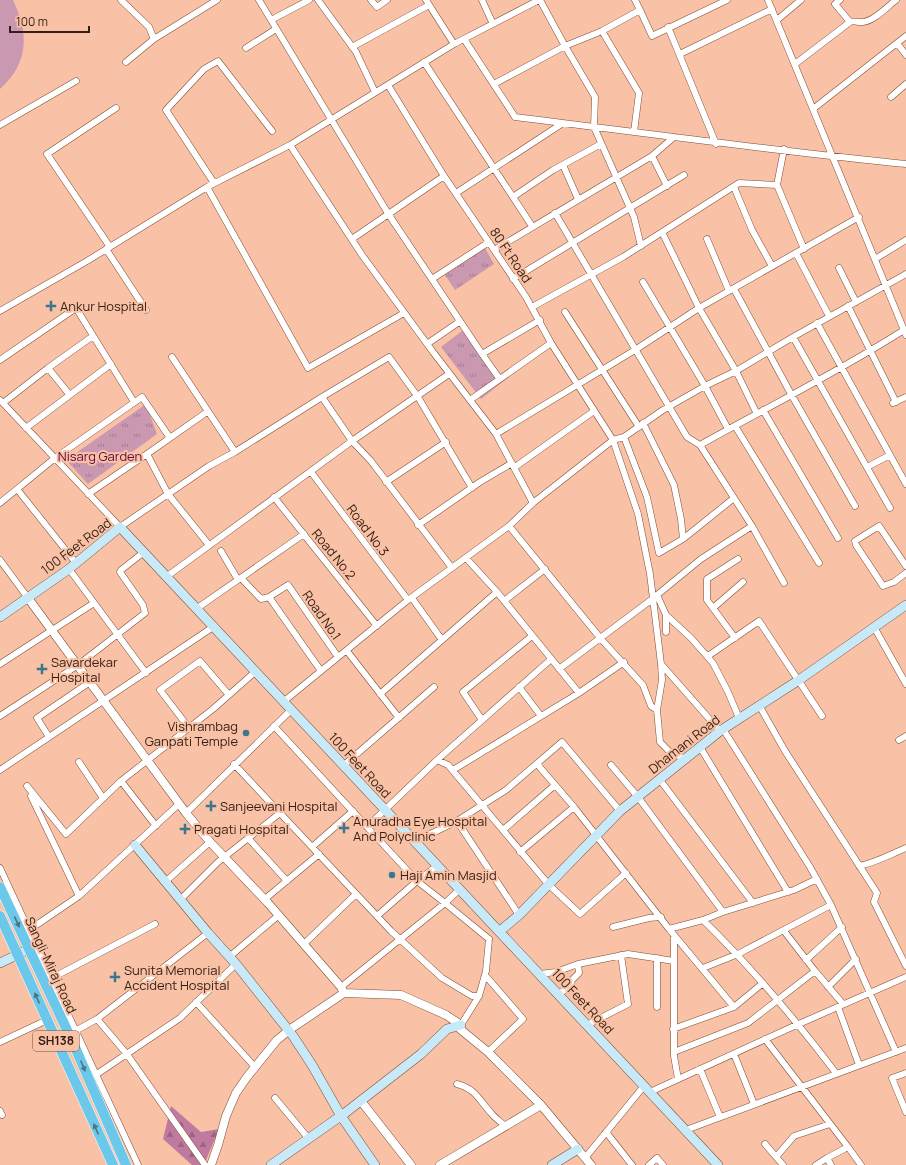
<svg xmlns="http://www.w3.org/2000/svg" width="906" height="1165" viewBox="0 0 906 1165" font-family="Manrope,sans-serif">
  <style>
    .forest { fill: url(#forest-firs) }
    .park { fill: url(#park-tufts) }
    .garden { fill: #cb98b2 }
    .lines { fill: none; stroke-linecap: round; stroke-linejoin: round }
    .minor-casing { stroke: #7e4e35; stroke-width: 7 }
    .tertiary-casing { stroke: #7e4e35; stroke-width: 9 }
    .secondary-casing { stroke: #7e4e35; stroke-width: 10 }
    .trunk-casing { stroke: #fff; stroke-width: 11 }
    .minor { stroke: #fff; stroke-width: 6 }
    .tertiary { stroke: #fff; stroke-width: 8 }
    .secondary { stroke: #c8eaf8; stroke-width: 9 }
    .trunk { stroke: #6cc8eb; stroke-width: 10 }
    .oneway { fill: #50737f }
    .poi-dot { fill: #3c778f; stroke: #f9c1a5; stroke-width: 1.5 }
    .labels { text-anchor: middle; stroke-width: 4; stroke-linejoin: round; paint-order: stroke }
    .shield { fill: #f9c1a5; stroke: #6e4f3f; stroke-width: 1 }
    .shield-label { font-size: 12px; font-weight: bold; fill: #331e13 }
    .street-label { font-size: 13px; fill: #331e13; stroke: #f9c1a5 }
    .poi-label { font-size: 13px; fill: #331e13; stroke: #f9c1a5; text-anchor: start }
    .park-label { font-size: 13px; fill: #5f0941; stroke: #f9c1a5 }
  </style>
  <defs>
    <pattern id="forest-firs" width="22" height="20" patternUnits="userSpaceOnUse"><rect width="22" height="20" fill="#c07a9f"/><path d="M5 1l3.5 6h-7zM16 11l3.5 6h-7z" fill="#9d6380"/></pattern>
    <pattern id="park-tufts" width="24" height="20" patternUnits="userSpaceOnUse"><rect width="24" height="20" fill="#cb98b2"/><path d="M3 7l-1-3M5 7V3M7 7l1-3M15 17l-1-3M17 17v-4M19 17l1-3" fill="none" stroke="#a57b90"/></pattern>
  </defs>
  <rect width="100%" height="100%" fill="#f9c1a5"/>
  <path class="forest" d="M171 1106 201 1132 219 1129 204 1165H192L163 1139Z"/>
  <path class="park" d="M485 248 494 264 455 290 445 275Z
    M466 328 505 380 481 399 441 347Z
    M146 404 157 434 88 484 66 460Z"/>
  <path class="garden" d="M0 0H13C29 33 29 63 0 89Z"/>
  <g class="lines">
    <defs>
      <path id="minor" d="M121 0 149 27 154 39
        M259 0 389 215 482 354 540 320
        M318 0 356 52 375 92
        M371 0 377 7 387 0
        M426 0 454 44
        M482 0 493 24
        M635 0 640 10 602 31 565 46 595 97 594 127 634 217 641 246
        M768 0 906 335
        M840 0 835 4 850 22C855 20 858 23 863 22 874 21 887 7 896 0
        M640 10 652 36 727 0
        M271 20 309 0
        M777 20 801 0
        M668 27 716 144
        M602 31 639 93 634 132
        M464 39 515 117C645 133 775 151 906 164
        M897 43 906 36
        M352 47 429 5
        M246 48 276 29
        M680 54 772 9
        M126 62 154 39 217 0
        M424 62 532 226
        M795 64 850 22
        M494 84 565 46 540 0
        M388 85 444 176 526 297 551 343 613 440 638 514 650 574 661 664 662 680 657 710 660 742 670 752 685 759
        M891 97 906 84
        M813 109 897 43 906 55
        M0 125 76 81
        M652 156 667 186
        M563 165 578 199
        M214 183 166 110 204 69 218 61 272 131
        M777 185 804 249
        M207 187 308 368 404 313
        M734 187 752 230 772 266
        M456 193 563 123
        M513 197 553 170 601 144
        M555 213 687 437 700 445C768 407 838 372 904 330
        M662 232 699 308 736 371 757 414
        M352 239 444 176
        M707 239 729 291
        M110 247 47 154 116 108
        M106 249 146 310
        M494 250 652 156 674 137
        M796 253 829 316
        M875 259 906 240
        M839 268 856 302
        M432 279 489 242
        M513 279 684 175
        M643 282 705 386 728 429
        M734 289 791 394 855 506
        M848 306 896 402
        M532 307 623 257 739 183 777 185 784 149
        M0 311 87 261 207 187 290 145
        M565 312 639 427
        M817 323 906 484
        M793 337 890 508
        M427 344 459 322
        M482 354 499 378
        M172 357 235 452
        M0 360 76 308 134 402
        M48 368 93 336
        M322 397 352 441 371 461 452 568
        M0 400 120 527 209 466 235 452 322 397 389 357 418 397 472 488
        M470 400 551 343
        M3 403 48 368 69 394
        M893 403 906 397
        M763 410 838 538
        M643 423 674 485 681 519 683 539 734 498
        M735 426 819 563
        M26 428 111 364
        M496 434 635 350 699 308 859 217
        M624 437 647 497 659 553 683 539
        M700 445 752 526 784 583
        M147 454 168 494 209 545
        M515 467 594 411
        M867 467 890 455
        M311 472 408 600
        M386 482 446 442
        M17 489 76 563
        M88 494 147 454 207 412
        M274 497 377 626
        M0 503 55 458 142 397 170 438
        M533 503 496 434 433 352 362 255 290 145 454 44 539 0
        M418 525 480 482 512 463
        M509 526 601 639 643 685 651 706 657 710
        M221 551 238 580
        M466 558 497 592 579 693
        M0 560 28 598
        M906 566 879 526 855 541 856 545 883 586 894 582 906 573
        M69 569 146 673
        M166 577 352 441 449 374
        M241 578 261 599 269 597 321 671
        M269 597 288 585 338 657
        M412 598 442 640
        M504 601 545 569
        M713 608 743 582
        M196 609 304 534
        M666 615V632
        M874 627 906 684
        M735 638 707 600V579L738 559
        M347 651 399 718
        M708 656 759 621 822 716
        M0 664 94 603
        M661 664 720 731
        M559 669 655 597
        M519 687 541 716
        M380 694 497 592
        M283 702 408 600 509 526 533 503 613 440 624 437 663 410 705 386 736 371 793 337 906 274
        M760 707 785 751 877 893 874 902 906 966
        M0 716 78 665 145 613 143 605 120 572 121 570 144 552
        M739 718 728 692 713 663 691 638 666 615 657 595 701 559 752 526
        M482 720 463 692 532 636
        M274 726 417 881 377 916
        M189 728 160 690 200 661 229 695
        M723 729 810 867 831 905 896 1052
        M49 737 37 718 90 682
        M899 740 906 736
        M700 747 788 892
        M437 760 550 660
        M79 762 103 798
        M234 764 391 931 442 978 472 996H479
        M537 764 574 807 669 929 734 1007
        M611 765 638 797 723 912 703 920C751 967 795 1019 836 1073
        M343 766 434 687
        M0 770 213 627
        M453 770 579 693 624 662
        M660 780 753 903
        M121 781 156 826
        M27 786 66 834 121 781 213 709 255 672
        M186 813 291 710
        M457 821 506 790 562 742 620 811
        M367 827 437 760 448 765 549 885 580 914 626 873
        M503 830 555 785
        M248 838 287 881
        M414 842 457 821 519 915
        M312 847 353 811
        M520 852 574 807
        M437 866 417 881 445 903 459 890
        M859 866C875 863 891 854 906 848
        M0 868 138 1165
        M165 882 210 842
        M79 896 179 804
        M182 898 218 862 280 813
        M265 899 319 854
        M723 912 794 890 817 879
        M613 927 649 918 661 917
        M669 929 703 920
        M29 930 79 896 31 796
        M784 931 815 971 843 1004
        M674 935V1056L678 1079
        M304 944 356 894
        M229 957 279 915
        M657 958V1007
        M806 960 842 927
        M703 968 738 954 831 905
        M540 974 556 972 578 964
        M485 975 523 1019 488 1052
        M52 978 155 924
        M341 987 445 903 489 939
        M828 987 856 959
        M559 994 571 985 572 980 579 973 578 964 628 954 674 961
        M196 1002 255 1067
        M838 1007 859 1065
        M97 1019 126 1053 205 1165
        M461 1025 479 996 486 971 489 939
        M587 1025 628 1004 621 955
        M673 1029 734 1007 763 983
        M77 1030 97 1019 208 933
        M765 1039 848 1147
        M0 1042 47 1020
        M674 1052 748 1023 815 971
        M734 1054 754 1104
        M700 1069 720 1117
        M906 1073 892 1078 906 1112
        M97 1074 180 1018 236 964
        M457 1084C476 1089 479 1100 491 1113 495 1118 501 1122 505 1126
        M650 1092 792 1027 906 977
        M275 1098 309 1139
        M0 1111 2 1115
        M686 1130 906 1048
        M606 1132 632 1165
        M765 1144 783 1165
        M776 1157 794 1136 830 1124
        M585 1158 644 1086
        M649 1165 657 1158 663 1165
        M816 1165 827 1158
        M831 1165 827 1158 848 1147 861 1165"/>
      <path id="tertiary" d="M28 598 186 813 210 842 268 903 341 987 344 993
        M361 1101 411 1165
        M211 1165 218 1145 226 1116 236 1093 247 1077 277 1040 292 1028 344 993 401 995 446 1015 461 1025 460 1029 488 1052 541 1105 591 1165
        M440 1165 541 1105"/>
      <path id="secondary" d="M0 617 69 569 120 527 718 1165
        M135 845 208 933 236 964 293 1036 312 1065 341 1116 375 1165
        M500 931 519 915 620 811 720 731 799 680 906 605
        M0 963 29 949
        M271 1165 345 1113 421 1054 447 1029 461 1025
        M552 1165 578 1149"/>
      <path id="trunk" d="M0 887 74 1045 126 1165
        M0 916 113 1165"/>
    </defs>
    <use href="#minor" class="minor-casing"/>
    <use href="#tertiary" class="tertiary-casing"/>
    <use href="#secondary" class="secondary-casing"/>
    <use href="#trunk" class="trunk-casing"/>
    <use href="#minor" class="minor"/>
    <use href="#tertiary" class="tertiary"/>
    <use href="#secondary" class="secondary"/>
    <use href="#trunk" class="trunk"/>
  </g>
  <defs><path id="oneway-solid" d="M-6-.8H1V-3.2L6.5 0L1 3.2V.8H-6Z"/></defs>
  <g class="oneway">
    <use href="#oneway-solid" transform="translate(17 922) rotate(65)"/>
    <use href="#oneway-solid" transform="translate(37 998) rotate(-114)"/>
    <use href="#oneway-solid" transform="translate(83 1066) rotate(67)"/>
    <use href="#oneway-solid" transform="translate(96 1129) rotate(-114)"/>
  </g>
  <g class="poi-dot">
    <path d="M49 300h4v4h4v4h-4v4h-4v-4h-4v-4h4z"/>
    <path d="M40 663h4v4h4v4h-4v4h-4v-4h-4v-4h4z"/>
    <circle cx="246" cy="733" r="4"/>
    <path d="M209 800h4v4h4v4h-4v4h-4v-4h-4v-4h4z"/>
    <path d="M342 822h4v4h4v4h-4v4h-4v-4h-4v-4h4z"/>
    <path d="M183 823h4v4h4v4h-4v4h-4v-4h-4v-4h4z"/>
    <circle cx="392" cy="875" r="4"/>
    <path d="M113 971h4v4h4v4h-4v4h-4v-4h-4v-4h4z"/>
  </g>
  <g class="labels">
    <rect class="shield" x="33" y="1031" width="46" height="20" rx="3"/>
    <g class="shield-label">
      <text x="56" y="1045">SH138</text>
    </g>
    <g class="street-label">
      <text transform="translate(511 255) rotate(56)" y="5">80 Ft Road</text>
      <text transform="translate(368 530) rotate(53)" y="5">Road No.3</text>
      <text transform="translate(76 546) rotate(-37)" y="5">100 Feet Road</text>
      <text transform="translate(334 554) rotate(51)" y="5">Road No.2</text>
      <text transform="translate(322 615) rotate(55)" y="5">Road No.1</text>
      <text transform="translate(684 744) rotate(-38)" y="5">Dhamani Road</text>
      <text transform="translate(360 765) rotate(47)" y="5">100 Feet Road</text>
      <text transform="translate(51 965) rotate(65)" y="5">Sangli-Miraj Road</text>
      <text transform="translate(583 1001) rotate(47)" y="5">100 Feet Road</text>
    </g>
    <g class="poi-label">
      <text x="60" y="311">Ankur Hospital</text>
      <text x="51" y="667">Savardekar<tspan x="51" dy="15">Hospital</tspan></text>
      <text x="238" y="731" text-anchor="end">Vishrambag<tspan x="238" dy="15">Ganpati Temple</tspan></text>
      <text x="220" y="811">Sanjeevani Hospital</text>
      <text x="353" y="826">Anuradha Eye Hospital<tspan x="353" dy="15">And Polyclinic</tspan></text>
      <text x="194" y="834">Pragati Hospital</text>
      <text x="400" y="880">Haji Amin Masjid</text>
      <text x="124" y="975">Sunita Memorial<tspan x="124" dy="15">Accident Hospital</tspan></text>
    </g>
    <g class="park-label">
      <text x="100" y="461">Nisarg Garden</text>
    </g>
  </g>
  <path d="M10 26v6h79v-6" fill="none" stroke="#331e13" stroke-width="2"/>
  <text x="16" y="26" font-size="12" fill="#331e13" stroke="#f9c1a5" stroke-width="3" paint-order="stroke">100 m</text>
</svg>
